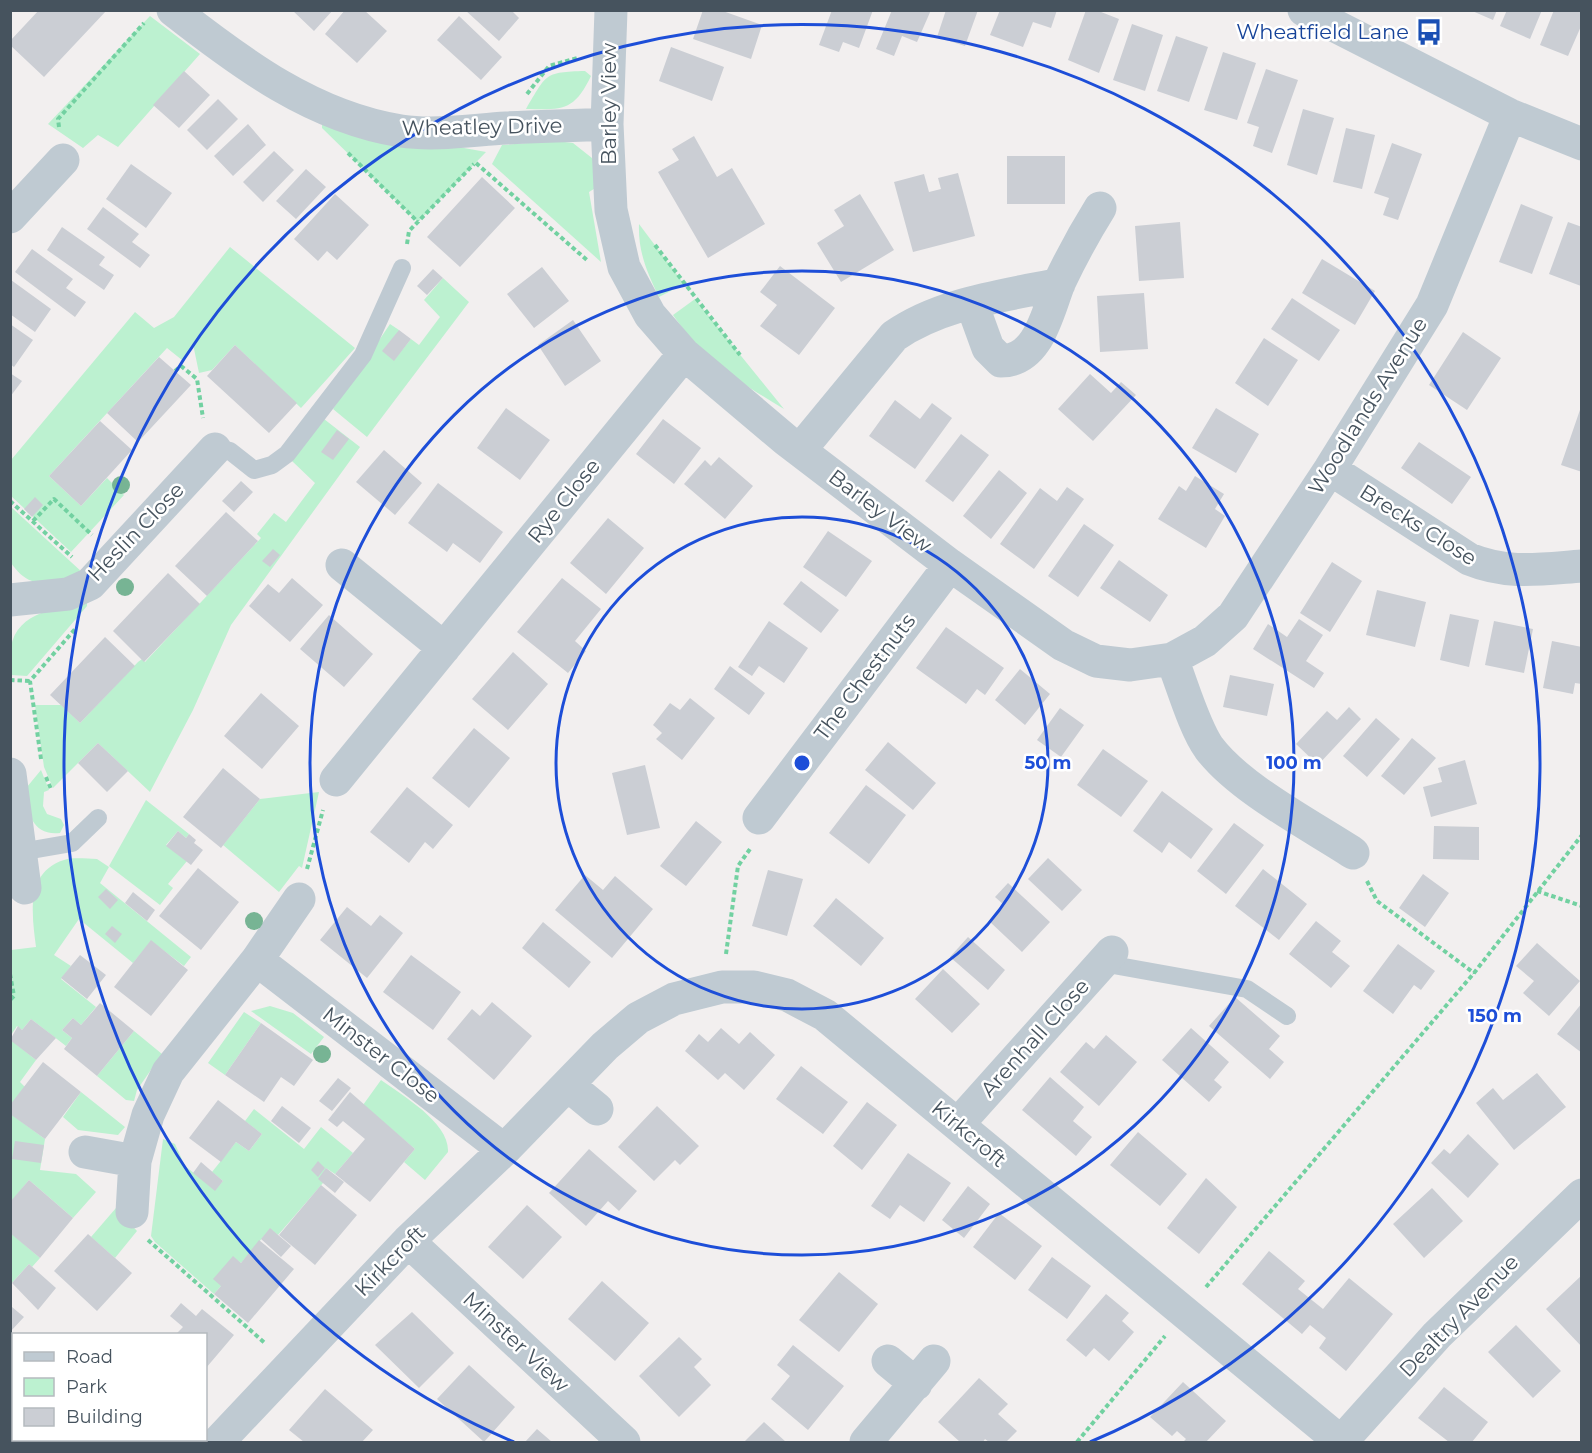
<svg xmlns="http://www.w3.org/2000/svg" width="1592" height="1453" viewBox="0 0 1592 1453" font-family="Montserrat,sans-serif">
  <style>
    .green { fill: #bcf1d0 }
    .building { fill: #cbced4 }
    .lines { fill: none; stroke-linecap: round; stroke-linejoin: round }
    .path { stroke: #72d1a1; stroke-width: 4; stroke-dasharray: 4.5 3; stroke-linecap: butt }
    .lane { stroke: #bfcad2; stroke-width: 18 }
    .street { stroke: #bfcad2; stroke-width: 33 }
    .tree { fill: #77b494 }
    .ring { fill: none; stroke: #1d4ed8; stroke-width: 3 }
    .labels { text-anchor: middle; stroke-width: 5; stroke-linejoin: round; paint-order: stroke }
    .transit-label { font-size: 21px; fill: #164399; stroke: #fff; text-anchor: end }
    .street-label { font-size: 21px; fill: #46535e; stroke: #fff }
    .centre { fill: #1d4ed8; stroke: #fff; stroke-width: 3 }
    .ring-label { font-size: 18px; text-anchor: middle; font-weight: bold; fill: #1d4ed8; stroke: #fff; stroke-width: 5; stroke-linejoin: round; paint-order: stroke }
  </style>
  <rect width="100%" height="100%" fill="#f2efef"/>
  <path class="green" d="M150 16 200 54 118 147 98 135 83 148 48 124Z
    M585 71 591 76C574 111 563 110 526 109 547 74 544 72 585 71Z
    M322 122 486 152 418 222 322 128Z
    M556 141 573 143 597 162V187L589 192 601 262 492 164 502 145Z
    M639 224 684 284 659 297C647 272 638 252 639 224Z
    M230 247 355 348 301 408 235 345 212 370 199 373 193 344 182 360 167 348 49 476 81 506 107 478 124 495 71 552 11 496V460L135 312 154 328 174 317Z
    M443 278 469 302 367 437 333 409 390 324 399 330 394 360 411 339 419 345 440 317 424 300Z
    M695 299 784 409C739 382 703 359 673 315Z
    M324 419 360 447 231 625 193 710 150 792 98 743 53 788 44 767 35 705H61L80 723 138 662 142 659 145 662 261 538 257 534 274 513 286 522 315 483 292 461Z
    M11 507 83 573C72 581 46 585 32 581 23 578 17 571 11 563Z
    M87 602V606L27 676 11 675C11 666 9 655 11 647 17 611 59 608 87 602Z
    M41 770 49 790 44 792 43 806 47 814 61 819 64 825 60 833C33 836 29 814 22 793Z
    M319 792 302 868 299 866 279 892 223 845 260 799Z
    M146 800 189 834 186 838 178 831 166 845 187 861 168 884 173 888 160 905 109 866Z
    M97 859 109 867 100 883 191 957 184 966 151 941 133 963 79 919 54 955 71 966 61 979 96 1007 81 1025 73 1018 62 1030 72 1038 66 1046 31 1019 22 1030 17 1026 11 1035V950L36 947C32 916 25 872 64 860 74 857 87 859 97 859Z
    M270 1006 293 1013 324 1037 311 1054 251 1011Z
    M244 1012 261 1023 225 1075 208 1063Z
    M134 1031 162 1054 137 1090 134 1101 126 1100 97 1076Z
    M11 1040 36 1060 20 1082 25 1087 11 1105Z
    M381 1080C403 1096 450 1123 448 1152L425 1180 404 1162 415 1149 363 1105Z
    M81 1092 125 1127 118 1135 78 1130 63 1117Z
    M254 1109 304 1149 321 1127 353 1153 335 1174 326 1168 323 1183 278 1235 270 1229 241 1263 233 1257 221 1286 214 1294 155 1242 151 1236 163 1139 175 1144 185 1166 215 1190 223 1181 212 1172 236 1142 249 1151 262 1134 245 1121Z
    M11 1114 45 1139 40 1170 76 1174 96 1192 73 1218 29 1180 11 1202Z
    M116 1208 137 1231 115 1258 91 1237Z
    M11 1233 40 1258 32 1267 29 1264 11 1284Z"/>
  <path class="building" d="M39 10H107L44 77 10 45V41Z
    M292 10H333L314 31Z
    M345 10H364L387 31 357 63 325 34Z
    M465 10H511L519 18 499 41Z
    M703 10H720L762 25 751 59 693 39Z
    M832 10H873L859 48 843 42 839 52 819 45Z
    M892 10H931L917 42 902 36 894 56 876 49Z
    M946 10H978L965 46 937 37Z
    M1000 10H1057L1051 28 1033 22 1023 47 990 35Z
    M1086 10H1096L1119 19 1099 73 1068 60Z
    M1470 10H1497L1493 20Z
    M1507 10H1542L1530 39 1500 26Z
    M1554 10H1582V24L1568 56 1540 45Z
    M459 16 502 57 481 80 437 40Z
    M1132 24 1163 35 1145 91 1113 80Z
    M1176 36 1208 47 1189 102 1157 91Z
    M671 47 724 67 712 101 659 81Z
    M1223 52 1256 63 1237 120 1204 110Z
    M1266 69 1298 80 1272 153 1253 146 1259 127 1247 123Z
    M184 71 210 95 179 128 153 105Z
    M218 99 238 119 207 150 187 130Z
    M1303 109 1334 118 1317 175 1287 165Z
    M248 124 266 145 233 176 214 156Z
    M1346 128 1375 135 1362 189 1333 182Z
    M694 136 717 177 732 168 765 224 708 258 658 172 679 160 672 149Z
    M1392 143 1422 154 1398 220 1383 215 1389 198 1374 193Z
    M274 151 294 170 263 202 243 182Z
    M1007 156H1065V204H1007Z
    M131 164 172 193 146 228 106 199Z
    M306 169 326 187 296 219 276 201Z
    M958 173 975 236 913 252 894 182 924 174 929 192 941 189 938 178Z
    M482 177 515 208 460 267 427 237Z
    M335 194 369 225 337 260 327 251 318 261 294 239Z
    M860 194 894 250 841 282 817 243 844 226 834 210Z
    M1521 204 1553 217 1532 274 1499 262Z
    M103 207 139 234 132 242 150 255 140 268 87 229Z
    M1180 222 1184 278 1139 281 1135 226Z
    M1568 222 1582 227 1581 286 1549 274Z
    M62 227 105 257 99 265 114 275 104 290 47 250Z
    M32 249 73 279 66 288 86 302 75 317 15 272Z
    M1322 259 1375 291 1355 325 1302 293Z
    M780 266 835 308 799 355 760 326 777 305 760 292Z
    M542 267 569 301 534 328 507 294Z
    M433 269 443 278 427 295 417 286Z
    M11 280 51 309 35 332 10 314Z
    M1144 293 1148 349 1100 352 1097 296Z
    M1292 298 1340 330 1319 361 1271 329Z
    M573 320 601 361 565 386 538 345Z
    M10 324 33 340 14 367 10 364Z
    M399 330 411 339 394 361 382 351Z
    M1463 332 1501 358 1467 410 1429 385Z
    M1264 338 1298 360 1268 406 1235 383Z
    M235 345 297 403 269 433 207 376Z
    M159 357 191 385 138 442 107 413Z
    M10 373 22 381 10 397Z
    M1090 374 1111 393 1121 382 1136 395 1093 441 1058 409Z
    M895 400 920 419 932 403 952 418 915 469 869 436Z
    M1582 404V472L1561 465Z
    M506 408 550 440 520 480 477 448Z
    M1216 408 1259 434 1236 473 1192 448Z
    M663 419 701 448 674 484 636 454Z
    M100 421 132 450 81 506 49 476Z
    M337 430 349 439 333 460 321 452Z
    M961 434 989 455 953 502 925 481Z
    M1419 442 1471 477 1452 504 1401 468Z
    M384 450 422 483 395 515 356 482Z
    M719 457 753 486 725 519 684 484 705 460 711 466Z
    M999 470 1027 493 991 539 963 516Z
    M1195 476 1224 494 1215 509 1225 516 1206 548 1158 519 1179 486 1186 491Z
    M241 481 253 492 234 512 222 501Z
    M438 483 503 532 480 563 453 543 447 552 408 523Z
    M1067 487 1084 499 1034 569 1000 544 1040 488 1057 501Z
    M35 497 43 505 32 517 24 509Z
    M226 512 258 541 207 596 175 566Z
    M608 518 644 548 606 594 570 563Z
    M1084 524 1114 545 1078 597 1048 576Z
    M828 531 872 561 846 597 803 567Z
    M273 549 280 555 270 567 262 561Z
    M1119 560 1168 595 1150 622 1100 588Z
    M1332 562 1362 581 1330 632 1300 613Z
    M168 573 200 604 144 662 113 631Z
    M292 578 323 605 290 642 249 606 268 584 279 593Z
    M562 578 601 609 575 641 586 651 568 673 517 632Z
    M801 581 839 610 821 633 783 604Z
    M1377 590 1426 602 1415 647 1366 635Z
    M1450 614 1479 620 1469 667 1440 660Z
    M329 615 373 654 344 687 300 649Z
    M1299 619 1323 635 1306 661 1324 673 1314 688 1253 649 1268 624 1287 637Z
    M769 621 808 648 784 683 759 666 752 676 738 667Z
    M1494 621 1533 629 1524 673 1485 665Z
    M946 627 1004 668 985 695 977 689 966 704 916 668Z
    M105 637 135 666 80 723 50 695Z
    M1552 641 1582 647V684L1575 683 1573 694 1543 688Z
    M513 652 548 684 508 730 472 699Z
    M730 666 765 693 749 715 714 689Z
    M1020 669 1050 694 1025 725 995 700Z
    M1230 675 1274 684 1267 716 1223 707Z
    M261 693 299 726 262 769 224 736Z
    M690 698 715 718 682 760 656 739 662 733 653 725 670 703 680 710Z
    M1349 707 1361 719 1318 765 1296 744 1327 711 1337 720Z
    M1060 708 1084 725 1061 757 1037 740Z
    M1376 718 1400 739 1367 777 1343 756Z
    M474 728 510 758 469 808 432 778Z
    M1412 738 1436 758 1404 795 1381 776Z
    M888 742 936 783 913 810 865 770Z
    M98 743 128 771 107 792 78 763Z
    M1103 749 1148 781 1121 817 1077 785Z
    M1465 760 1477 804 1431 817 1423 787 1442 782 1438 768Z
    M645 765 660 828 627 835 612 773Z
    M223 768 260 799 221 848 183 817Z
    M866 785 906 815 869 864 829 833Z
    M407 787 453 825 433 849 425 842 409 863 370 832Z
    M1162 791 1213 829 1191 859 1169 842 1162 853 1133 831Z
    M696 821 722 842 686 886 660 866Z
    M1234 823 1264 845 1226 894 1197 871Z
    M1434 826 1479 827V860L1433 859Z
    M178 831 186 838 189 834 196 840 194 843 203 850 191 865 166 846Z
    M1048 858 1082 890 1062 911 1028 879Z
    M198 868 239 902 201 950 159 916Z
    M1263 869 1307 904 1279 940 1235 906Z
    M768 870 803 879 787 936 752 926Z
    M1423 874 1449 893 1425 927 1399 908Z
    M585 875 603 890 615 876 653 909 612 958 555 910Z
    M1008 883 1050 922 1022 952 989 921 1004 905 995 897Z
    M106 889 118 900 110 909 98 897Z
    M133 892 155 910 147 921 125 903Z
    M836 898 884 938 861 966 813 926Z
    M347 907 371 926 380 915 403 933 367 978 320 940Z
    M1316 921 1341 941 1332 952 1350 966 1331 988 1289 954Z
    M543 922 591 962 569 988 522 948Z
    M112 926 122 934 115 943 105 934Z
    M968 937 1005 970 988 990 950 957Z
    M151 940 188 970 151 1016 114 987Z
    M1537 943 1580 981 1549 1016 1523 993 1534 981 1516 966Z
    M1398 944 1435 971 1421 990 1414 985 1393 1014 1363 991Z
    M80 955 106 975 87 999 61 978Z
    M411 955 461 992 433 1030 383 992Z
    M943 969 980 1004 952 1033 915 999Z
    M1235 997 1280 1036 1269 1049 1284 1062 1270 1079 1209 1026Z
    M492 1002 532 1036 494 1080 447 1039 472 1009 480 1016Z
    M100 1003 134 1031 97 1076 64 1049 72 1038 62 1030 73 1018 81 1025Z
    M1582 1003V1053L1557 1034Z
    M31 1019 56 1038 36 1060 10 1040 18 1026 22 1030Z
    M261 1023 313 1060 294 1086 281 1077 264 1102 225 1075Z
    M721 1028 739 1044 750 1032 775 1055 744 1090 725 1073 718 1080 685 1051 699 1034 708 1042Z
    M1191 1028 1229 1062 1214 1080 1222 1087 1209 1102 1162 1060Z
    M1106 1035 1137 1062 1099 1106 1060 1072 1086 1042 1094 1049Z
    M43 1062 81 1092 45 1139 10 1114V1105Z
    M801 1066 848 1102 823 1134 776 1099Z
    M1537 1073 1566 1107 1514 1150 1476 1103 1493 1088 1503 1100Z
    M1050 1077 1084 1107 1073 1121 1092 1137 1076 1156 1022 1110Z
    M338 1078 351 1088 332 1111 319 1101Z
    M350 1092 415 1149 370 1202 335 1174 365 1139 343 1121 337 1127 328 1120Z
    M218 1100 262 1134 249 1151 236 1142 221 1162 189 1138Z
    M867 1102 897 1125 862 1170 833 1146Z
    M282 1106 311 1128 299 1143 271 1121Z
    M657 1106 699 1146 680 1165 675 1160 654 1181 618 1147Z
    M1138 1132 1187 1174 1160 1206 1110 1165Z
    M1468 1134 1499 1164 1468 1198 1431 1163 1444 1149 1450 1154Z
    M15 1141 44 1145 41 1163 12 1159Z
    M589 1149 637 1191 619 1211 608 1201 586 1226 549 1193Z
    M908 1153 951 1183 924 1222 900 1205 890 1219 871 1206Z
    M318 1161 325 1168 318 1177 311 1170Z
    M201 1162 223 1181 215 1191 193 1173Z
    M326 1168 344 1182 335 1193 318 1179Z
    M1206 1178 1237 1207 1199 1254 1167 1228Z
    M29 1180 73 1218 40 1258 10 1233V1202Z
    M321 1185 357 1215 315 1265 279 1235Z
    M968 1186 990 1204 964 1238 942 1220Z
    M1432 1188 1463 1221 1424 1258 1393 1224Z
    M527 1205 562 1237 523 1279 488 1247Z
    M999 1213 1042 1246 1015 1280 973 1247Z
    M270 1228 291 1246 281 1257 261 1239Z
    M88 1234 132 1273 97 1311 54 1271Z
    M259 1240 294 1269 248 1323 214 1294 221 1286 213 1279 233 1256 241 1263Z
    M1269 1251 1305 1281 1298 1289 1323 1309 1349 1278 1393 1314 1346 1371 1319 1348 1326 1338 1310 1325 1302 1334 1242 1284Z
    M1052 1257 1091 1286 1067 1319 1028 1290Z
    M29 1264 56 1288 38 1310 12 1283Z
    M839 1272 878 1304 839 1352 799 1320Z
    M1582 1275V1347L1546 1309Z
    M602 1281 649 1323 615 1361 568 1319Z
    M1106 1294 1129 1313 1122 1321 1134 1332 1109 1361 1094 1348 1086 1357 1066 1340Z
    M181 1303 196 1316 202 1309 234 1335 206 1368V1334H176L183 1327 170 1316Z
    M12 1307 24 1317 10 1332V1309Z
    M412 1312 454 1353 419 1388 375 1345Z
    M1516 1325 1561 1371 1533 1398 1488 1352Z
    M679 1337 702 1359 694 1367 711 1385 679 1417 639 1376Z
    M793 1345 844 1386 808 1430 771 1399 790 1376 777 1365Z
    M469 1365 515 1407 484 1442 437 1399Z
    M979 1378 1008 1404 998 1414 1017 1431 1006 1442H989L985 1439 983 1442H960L938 1422Z
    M1183 1382 1226 1421 1206 1442H1183L1186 1439 1177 1431 1172 1436 1150 1417Z
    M1444 1387 1488 1422 1472 1442H1449L1418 1418Z
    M325 1389 373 1430 362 1442H304L289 1430Z
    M764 1422 786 1442H744Z
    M537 1429 552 1442H525Z
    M56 1440H115L113 1442H53Z"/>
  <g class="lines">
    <path class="path" d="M527 94 549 66 577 58
      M59 127 58 119 144 23
      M348 153 418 222
      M476 163 588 261
      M407 244 409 231 474 164
      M655 245 740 355
      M175 371 181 366 197 379 203 418
      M10 501 72 557
      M33 521 54 499 92 535
      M10 680 30 681
      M41 759 30 681 76 628
      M46 777 51 789
      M307 869 323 810
      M1367 881 1377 901 1474 973
      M1537 891 1582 906
      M726 954 738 866 750 849
      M10 974 14 996 10 1000
      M148 1240 266 1344
      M1206 1287 1474 973 1582 835
      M1077 1442 1165 1336"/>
    <path class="lane" d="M215 449 230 451 254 470 272 465 287 454 363 355 402 268
      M20 852 72 843 98 818
      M1102 963 1247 989 1287 1016"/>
    <path class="street" d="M173 10C242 64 313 117 401 131 435 136 472 130 506 128 540 126 573 126 607 124
      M611 10 607 124 611 210 624 267 650 315 684 354 786 440 950 565 1063 645 1096 661 1130 665 1172 659 1205 641 1233 616 1330 469 1432 305 1510 115
      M1304 10 1510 115 1582 144
      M10 217 63 160
      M972 304 988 348 1001 361C1040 361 1048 309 1060 281 1072 256 1085 232 1100 208
      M800 450 894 336C941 303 1004 296 1059 284
      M1330 469 1469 559C1508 575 1541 569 1582 566
      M342 565 444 648
      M10 600 68 594 90 584 215 449
      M1172 659C1182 684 1194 727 1209 748 1239 788 1310 825 1353 853
      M10 774 25 888
      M336 780 684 354
      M759 818 950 565
      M257 960 504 1150
      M568 1085 597 1109
      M958 1124 1112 952
      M85 1152 135 1161 132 1212
      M135 1161 148 1115 168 1072 257 960 299 899
      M408 1241 624 1442
      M888 1361 916 1384
      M218 1442 408 1241 504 1150 605 1046 638 1018 674 999 722 987H754L787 995 825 1015 1341 1442
      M866 1442 934 1361
      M1341 1442 1437 1335 1582 1195"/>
  </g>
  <g class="tree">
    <circle cx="121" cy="485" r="9"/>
    <circle cx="125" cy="587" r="9"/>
    <circle cx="254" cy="921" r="9"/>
    <circle cx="322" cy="1054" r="9"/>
  </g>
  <g class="ring">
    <circle cx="802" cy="763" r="246"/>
    <circle cx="802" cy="763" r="492"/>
    <path d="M514 1442A738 738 0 1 1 1090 1442"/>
  </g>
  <defs>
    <symbol id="bus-bare" viewBox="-9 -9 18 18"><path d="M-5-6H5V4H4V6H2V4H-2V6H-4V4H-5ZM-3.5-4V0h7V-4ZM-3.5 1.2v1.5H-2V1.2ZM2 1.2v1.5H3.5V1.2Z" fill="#1a4fb4" stroke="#fff" stroke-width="2.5" paint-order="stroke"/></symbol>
  </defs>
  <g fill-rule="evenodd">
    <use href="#bus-bare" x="1410" y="13" width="38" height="38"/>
  </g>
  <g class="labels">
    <g class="transit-label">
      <text x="1409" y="39">Wheatfield Lane</text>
    </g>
    <g class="street-label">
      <text transform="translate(609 104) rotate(-90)" y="7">Barley View</text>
      <text transform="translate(482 127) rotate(-1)" y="7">Wheatley Drive</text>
      <text transform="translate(1368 406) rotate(-58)" y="7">Woodlands Avenue</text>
      <text transform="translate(564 501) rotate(-51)" y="7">Rye Close</text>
      <text transform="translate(880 511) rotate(37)" y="7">Barley View</text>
      <text transform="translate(1418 525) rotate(32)" y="7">Brecks Close</text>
      <text transform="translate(136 532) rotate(-46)" y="7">Heslin Close</text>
      <text transform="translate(865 677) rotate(-53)" y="7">The Chestnuts</text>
      <text transform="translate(1035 1038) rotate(-48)" y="7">Arenhall Close</text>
      <text transform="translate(381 1055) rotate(38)" y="7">Minster Close</text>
      <text transform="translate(969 1134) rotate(40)" y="7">Kirkcroft</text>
      <text transform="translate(390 1261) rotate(-45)" y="7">Kirkcroft</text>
      <text transform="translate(1459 1316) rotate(-46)" y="7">Dealtry Avenue</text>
      <text transform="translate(516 1342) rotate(43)" y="7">Minster View</text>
    </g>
  </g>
  <circle cx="802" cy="763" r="9" class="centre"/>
  <g class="ring-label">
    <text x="1048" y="769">50 m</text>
    <text x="1294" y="769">100 m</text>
    <text x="1495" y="1022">150 m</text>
  </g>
  <rect width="1592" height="1453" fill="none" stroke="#46535e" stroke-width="24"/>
  <rect x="12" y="1333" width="195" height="108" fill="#ffffff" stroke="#b5babf" stroke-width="1.5"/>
  <rect x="24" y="1352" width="30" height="9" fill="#bfcad2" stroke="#b5babf" stroke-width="1.5"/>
  <text x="66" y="1363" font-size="18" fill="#46535e">Road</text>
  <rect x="24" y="1378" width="30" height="18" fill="#bcf1d0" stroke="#b5babf" stroke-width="1.5"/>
  <text x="66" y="1393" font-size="18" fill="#46535e">Park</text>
  <rect x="24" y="1408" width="30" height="18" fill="#cbced4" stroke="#b5babf" stroke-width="1.5"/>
  <text x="66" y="1423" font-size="18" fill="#46535e">Building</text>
</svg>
